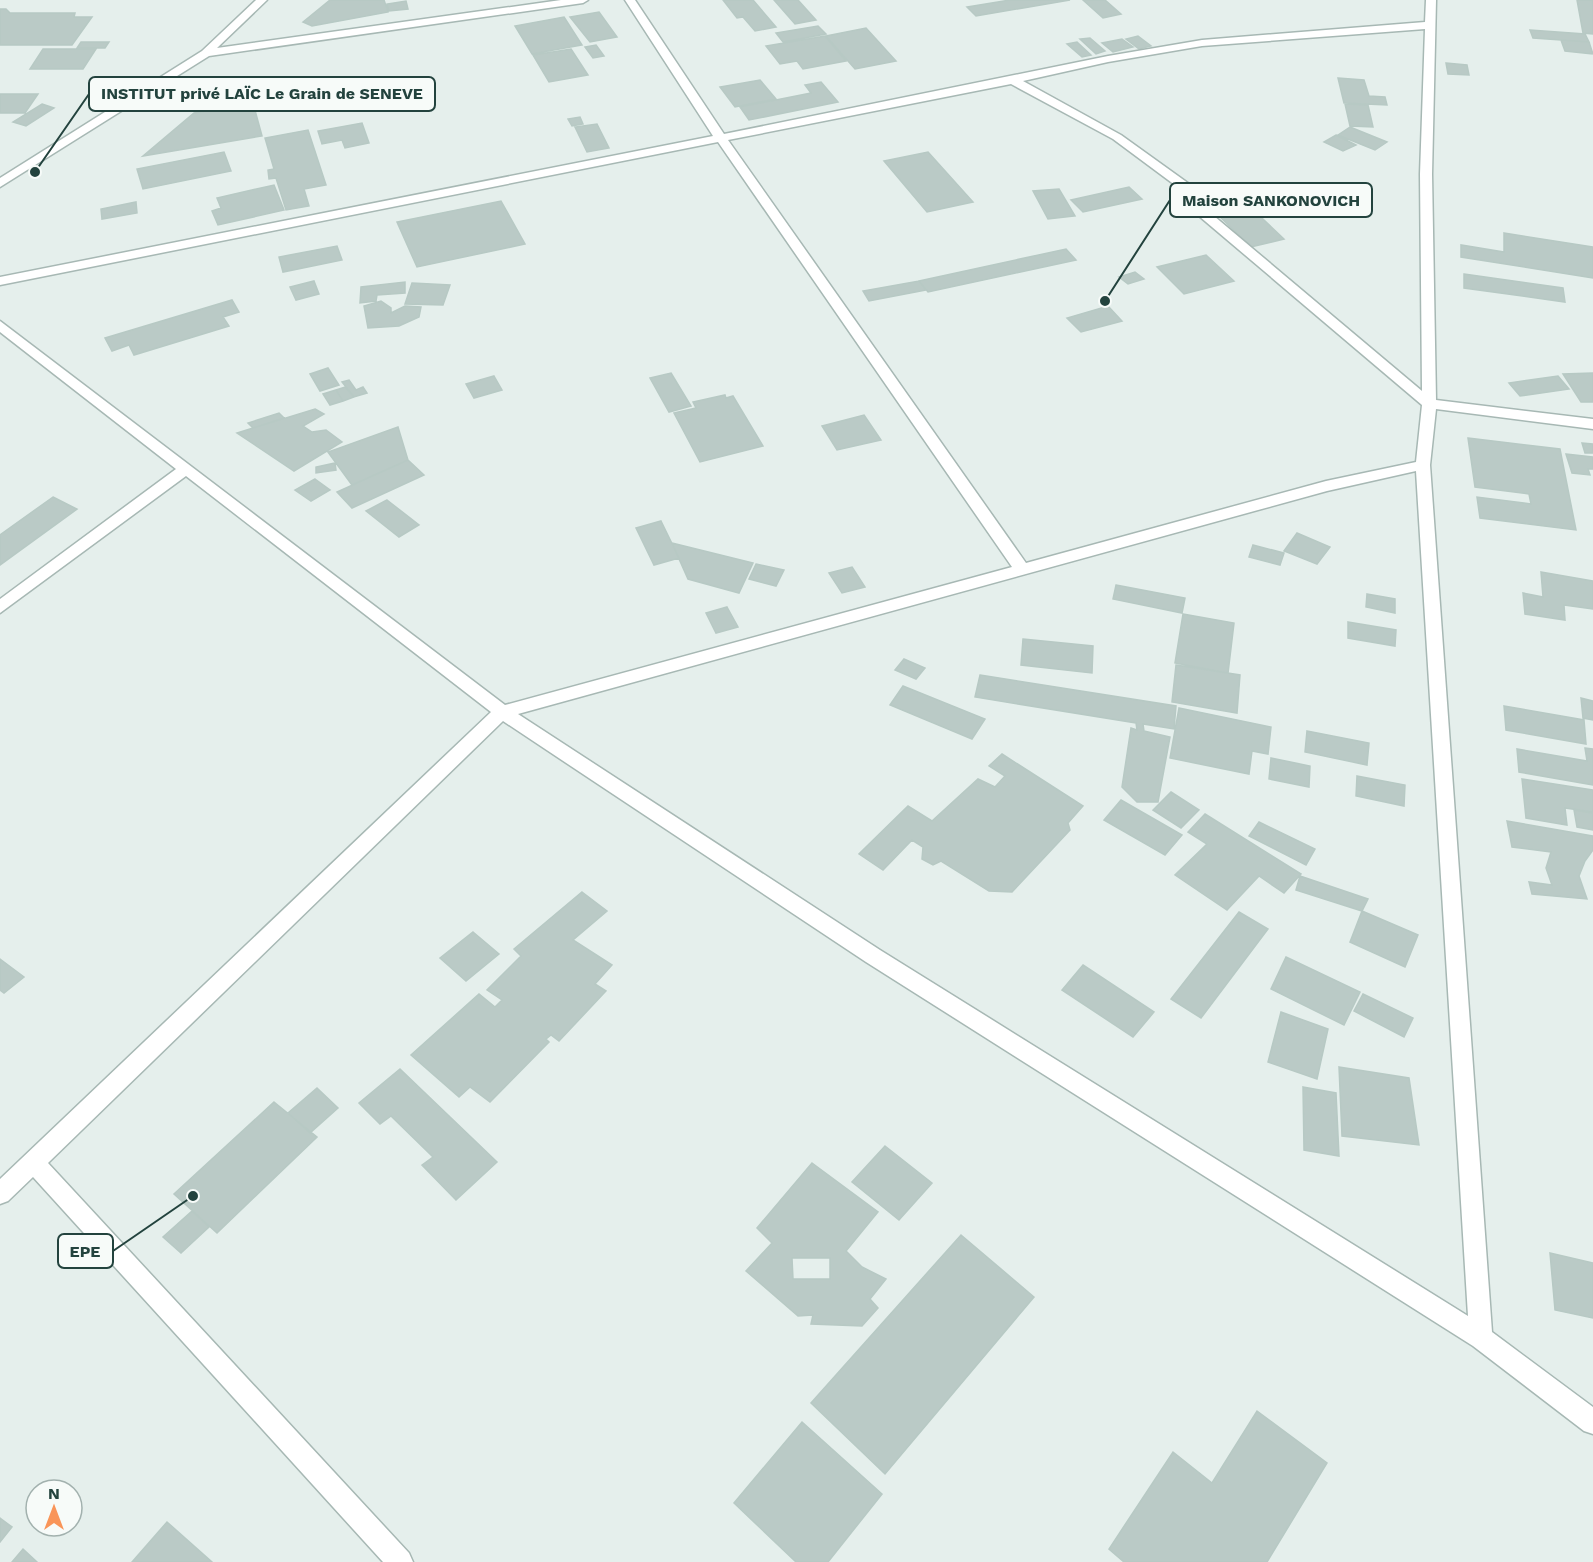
<svg xmlns="http://www.w3.org/2000/svg" width="1593" height="1562" viewBox="0 0 1593 1562" font-family="'Work Sans',sans-serif">
  <style>
    .building { fill: #bacac6; stroke: #b7c9c4; stroke-width: 1.5; fill-rule: evenodd }
    .lines { fill: none; stroke-linecap: round; stroke-linejoin: round }
    .minor-casing { stroke: #a7b8b4; stroke-width: 3 }
    .minor { fill: #fff; fill-rule: evenodd }
    .leader { fill: none; stroke: #23433e; stroke-width: 2 }
    .callout-dot { fill: #23433e; stroke: #f7fbf9; stroke-width: 2 }
    .callout { fill: #f7fbf9; stroke: #23433e; stroke-width: 2 }
    .callout-label { font-size: 16px; text-anchor: middle; font-weight: bold; fill: #23433e }
  </style>
  <rect width="100%" height="100%" fill="#e5efec"/>
  <path class="building" d="M330 0H384L388 12 312 26 303 22Z
    M723 0H753L776 27 755 31 743 17 737 18Z
    M774 0H798L816 20 795 24Z
    M1010 0H1070L976 16 967 7Z
    M1083 0H1105L1121 14 1103 18Z
    M1577 0H1593V34L1583 33Z
    M406 1 408 9 389 11 387 4Z
    M0 9H6L10 13H75L74 17H92L72 45H0Z
    M599 12 617 37 590 42 570 17Z
    M564 17 582 45 532 54 515 26Z
    M818 26 826 34 783 42 776 33Z
    M866 28 896 61 855 69 826 36Z
    M1530 30 1585 34 1589 42 1533 38Z
    M825 36 846 61 803 69 797 61 780 64 766 46Z
    M1138 36 1151 46 1139 49 1126 39Z
    M1090 38 1105 51 1096 54 1080 39Z
    M1122 39 1133 47 1113 52 1102 43Z
    M1561 40 1589 42 1593 54 1565 51Z
    M81 42H109L105 48H77Z
    M1077 42 1091 55 1082 57 1067 44Z
    M596 45 604 56 593 58 585 47Z
    M43 49H96L83 69H30Z
    M571 49 588 75 549 82 533 55Z
    M1446 63 1467 65 1469 75 1448 74Z
    M1338 78 1364 80 1369 96 1385 97 1387 105 1344 103Z
    M760 80 776 99 735 107 720 87Z
    M821 82 838 102 749 120 740 107 811 93 805 85Z
    M0 94H38L25 113H0Z
    M253 103 262 136 143 156 194 113Z
    M42 104 54 108 26 126 13 122Z
    M1345 104 1368 105 1373 127 1350 126Z
    M580 117 583 124 572 126 568 119Z
    M362 123 369 143 345 148 342 140 322 144 318 131Z
    M597 124 609 148 587 152 575 127Z
    M1350 127 1387 142 1375 150 1338 135Z
    M308 130 326 185 304 189 309 206 286 210 276 178 269 179 268 170 274 169 265 138Z
    M1336 135 1356 145 1343 151 1324 142Z
    M224 152 231 171 143 189 137 169Z
    M928 152 973 202 927 212 884 161Z
    M274 185 284 210 218 225 212 211 221 208 217 198Z
    M1129 187 1142 199 1083 212 1071 200Z
    M1059 189 1075 216 1048 219 1033 191Z
    M501 201 525 244 417 267 397 222Z
    M136 202 137 213 102 219 101 209Z
    M1247 204 1284 239 1251 247 1214 211Z
    M1504 233 1593 247V278L1461 257V245L1504 252Z
    M337 246 342 260 283 272 279 257Z
    M1066 249 1076 260 928 292 919 281Z
    M1206 255 1234 281 1184 294 1157 267Z
    M1135 272 1144 279 1128 284 1119 277Z
    M1464 274 1563 288 1565 302 1464 288Z
    M314 281 319 294 296 300 290 287Z
    M919 281 926 290 869 301 863 291Z
    M405 282V293L377 295 376 301 360 303 361 287Z
    M412 283 450 285 443 305 405 304Z
    M232 300 239 312 223 317 229 326 134 355 129 345 112 351 105 338Z
    M381 301 391 308V313L405 306 421 307 419 317 399 326 368 328 364 306Z
    M1108 306 1122 321 1081 332 1067 318Z
    M328 368 339 385 320 391 310 374Z
    M671 373 691 406 669 412 650 378Z
    M1593 373V402H1581L1563 374Z
    M494 376 502 390 474 398 466 384Z
    M1558 376 1569 389 1520 396 1509 383Z
    M349 380 356 390 363 387 367 393 354 397 342 382Z
    M345 387 354 397 343 401 336 390Z
    M336 390 343 401 330 405 323 394Z
    M725 395 726 398 733 396 763 446 700 462 674 413 696 408 693 402Z
    M315 409 324 414 303 426 312 432 326 430 342 442 294 471 237 433Z
    M279 413 284 418 253 428 248 423Z
    M864 415 881 440 837 450 822 426Z
    M398 427 408 460 352 485 328 452Z
    M1468 438 1560 449 1576 530 1480 518 1477 497 1531 504 1529 494 1475 487Z
    M1582 443 1593 444V453H1585Z
    M1566 454 1593 457V469H1588L1590 475 1572 473Z
    M408 460 424 475 352 508 337 492Z
    M335 463 336 470 316 473V467Z
    M315 479 330 490 311 501 295 490Z
    M53 497 77 509 0 565V535Z
    M387 500 419 525 399 537 366 511Z
    M661 521 679 558 654 565 636 528Z
    M1297 533 1330 547 1317 564 1284 551Z
    M672 543 753 563 739 593 688 579Z
    M1253 545 1284 553 1280 565 1249 557Z
    M756 564 784 570 776 586 749 579Z
    M852 567 865 587 842 593 829 573Z
    M1541 572 1593 581V609L1564 605 1565 620 1525 614 1523 593 1543 597Z
    M1116 585 1185 598 1182 613 1113 599Z
    M1367 594 1395 599V613L1366 607Z
    M727 607 738 627 716 633 706 613Z
    M1183 614 1234 623 1228 673 1175 663Z
    M1348 622 1396 630 1395 646 1348 638Z
    M1023 639 1093 646 1092 673 1021 665Z
    M904 659 925 668 916 679 895 670Z
    M1176 665 1240 675 1237 713 1172 702Z
    M980 675 1176 706 1174 729 1143 724 1144 731 1170 737 1158 802H1137L1122 787 1131 728 1137 730 1136 723 975 697Z
    M903 686 985 719 972 739 890 705Z
    M1581 698 1593 701V720L1583 718Z
    M1504 706 1584 720 1586 744 1506 730Z
    M1179 708 1271 727 1268 754 1252 751 1249 774 1170 758Z
    M1307 731 1369 743 1367 765 1305 752Z
    M1585 748 1593 749V785L1519 772 1517 749 1587 761Z
    M1002 754 1083 806 1068 823 1070 830 1012 892 989 891 941 861 933 865 922 859 923 847 912 840 883 870 859 854 908 806 932 821 978 779 995 787 1005 776 989 766Z
    M1271 758 1310 766 1309 787 1269 779Z
    M1357 776 1405 785 1404 806 1356 796Z
    M1522 779 1593 790V812L1565 808 1567 825 1526 818Z
    M1171 792 1199 810 1181 828 1153 810Z
    M1121 800 1182 835 1165 855 1104 820Z
    M1574 810 1593 813V830L1577 827Z
    M1205 814 1301 874 1284 893 1259 876 1227 910 1175 875 1207 844 1188 832Z
    M1507 821 1593 836V850L1585 861 1579 876 1587 899 1532 894 1529 882 1552 885 1546 868 1551 852 1512 847Z
    M1259 822 1315 849 1306 865 1249 836Z
    M1300 876 1368 899 1362 911 1296 890Z
    M582 892 607 911 573 940 612 965 595 984 606 991 559 1041 551 1035 546 1039 549 1042 490 1102 470 1087 459 1097 411 1055 479 994 495 1007 502 1000 487 990 521 956 514 949Z
    M1362 911 1418 935 1405 967 1350 942Z
    M1239 912 1268 929 1201 1018 1171 999Z
    M473 932 499 954 466 981 440 958Z
    M1286 957 1360 992 1344 1025 1271 989Z
    M0 959 24 977 4 993 0 990Z
    M1083 965 1154 1012 1133 1037 1062 990Z
    M1363 994 1413 1018 1404 1037 1354 1011Z
    M1281 1012 1328 1029 1317 1079 1268 1062Z
    M1339 1067 1409 1078 1419 1145 1342 1136Z
    M400 1069 497 1162 456 1200 422 1165 433 1157 391 1116 380 1124 359 1103Z
    M1303 1087 1336 1093 1339 1156 1304 1150Z
    M317 1088 338 1108 310 1133 288 1113Z
    M274 1102 317 1137 217 1233 174 1194Z
    M885 1146 932 1183 899 1220 852 1182Z
    M812 1163 878 1212 846 1251 862 1267 886 1279 870 1299 878 1308 862 1326 811 1324 813 1315 798 1316 746 1271 772 1243 757 1228ZM792 1258H830V1279H793Z
    M192 1211 209 1227 181 1253 163 1237Z
    M961 1235 1034 1297 885 1474 811 1403Z
    M1550 1253 1593 1263V1318L1555 1310Z
    M1257 1411 1327 1463 1267 1562H1124L1109 1549 1173 1452 1212 1483Z
    M802 1422 882 1494 828 1562H796L734 1503Z
    M0 1518 12 1527 0 1542Z
    M167 1522 212 1562H132Z
    M23 1549 37 1562H12Z"/>
  <g class="lines">
    <defs>
      <path id="minor" d="M256 0H267L217 48 561 0H588L583 3 209 56 0 187V178L202 51Z
        M625 0H635L724 134 1108 56 1202 40 1425 22 1426 0H1436L1432 174 1436 400 1593 419V429L1436 409 1430 465 1492 1332 1593 1407V1434L1584 1431 1473 1346 866 962 503 721 48 1163 409 1553 413 1562H383L33 1177 8 1201 0 1204V1179L491 712 186 476 0 613V599L176 469 0 332V321L505 705 1012 567 718 142 0 285V277L713 136ZM1425 29 1420 174 1422 391 1208 211 1192 186 1121 135 1023 81 1108 62 1202 46ZM1011 84 1113 139 1183 191 1199 216 1422 405 1416 462 1326 481 1026 563 728 140ZM1416 471 1468 1316 880 950 518 714 1327 491Z"/>
    </defs>
    <use href="#minor" class="minor-casing"/>
    <use href="#minor" class="minor"/>
  </g>
  <path class="leader" d="M35 172L89 94M1105 301L1170 200M193 1196L113 1251"/>
  <g class="callout-dot">
    <circle cx="35" cy="172" r="6"/>
    <circle cx="1105" cy="301" r="6"/>
    <circle cx="193" cy="1196" r="6"/>
  </g>
  <g class="callout">
    <rect x="89" y="77" width="346" height="34" rx="6"/>
    <rect x="1170" y="183" width="202" height="34" rx="6"/>
    <rect x="58" y="1234" width="55" height="34" rx="6"/>
  </g>
  <g class="callout-label">
    <text x="262" y="99">INSTITUT privé LAÏC Le Grain de SENEVE</text>
    <text x="1271" y="206">Maison SANKONOVICH</text>
    <text x="85" y="1257">EPE</text>
  </g>
  <g transform="translate(54 1508)"><circle r="28" fill="#f7fbf9" stroke="#a2b1ae" stroke-width="1.5"/>
  <path d="M0-4.5L10 22L0 15L-10 22Z" fill="#f99559"/>
  <text y="-9" font-size="16" font-weight="bold" text-anchor="middle" fill="#23433e">N</text>
  </g>
</svg>
